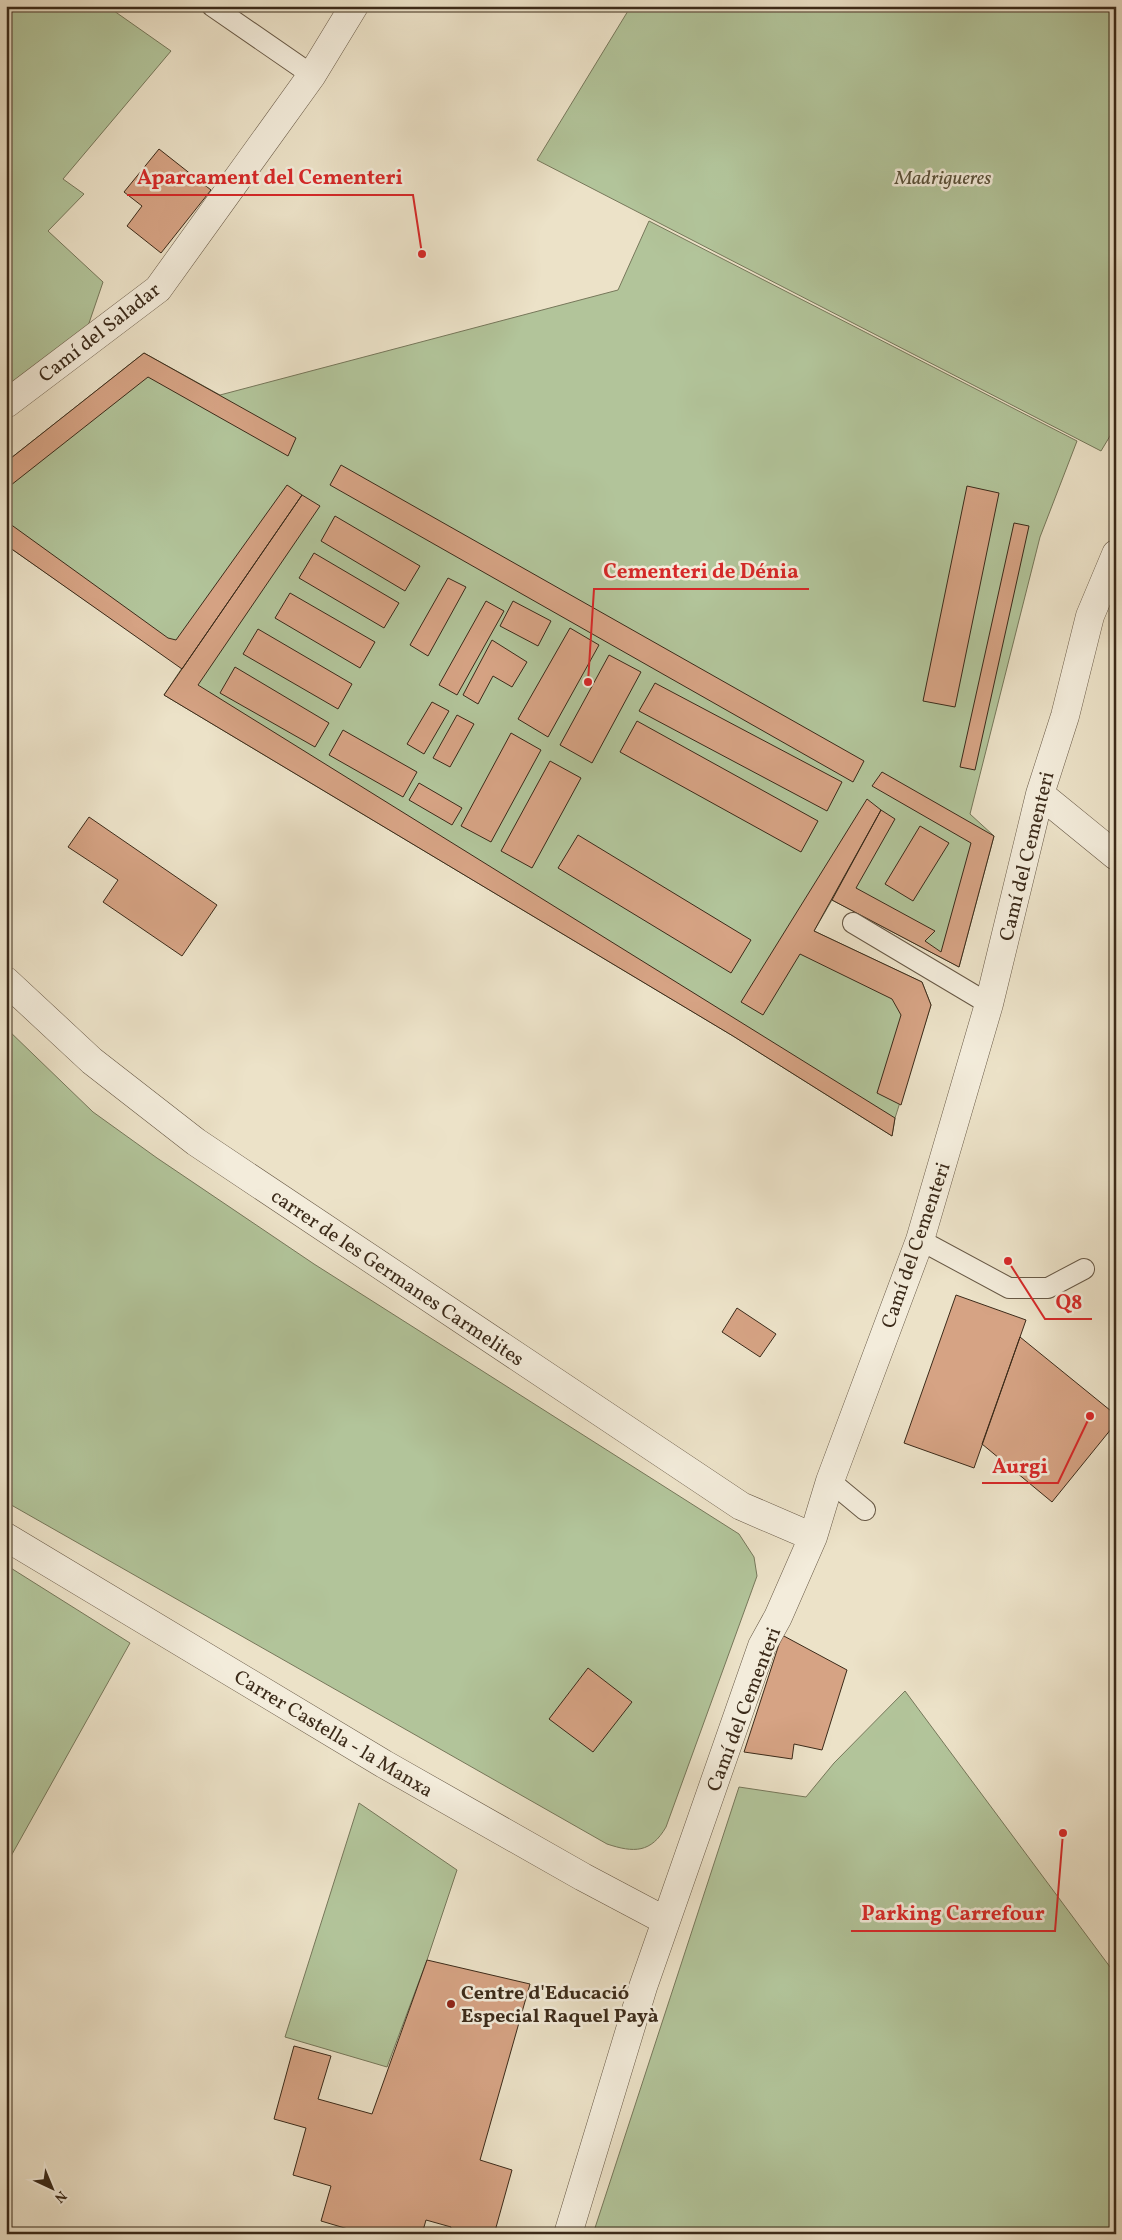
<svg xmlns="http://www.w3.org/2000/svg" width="1122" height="2240" viewBox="0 0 1122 2240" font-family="Vollkorn,serif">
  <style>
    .green { fill: #b2c49a; stroke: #76775a }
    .building { fill: #d6a384; stroke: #3b2a19 }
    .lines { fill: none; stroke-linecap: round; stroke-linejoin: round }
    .lane-casing { stroke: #675845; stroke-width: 22 }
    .street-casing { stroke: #675845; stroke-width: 29 }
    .lane { stroke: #f3ecdb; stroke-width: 20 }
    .street { stroke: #f3ecdb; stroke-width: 28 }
    .poi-dot { fill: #8f2418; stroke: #f3ecdb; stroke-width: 2 }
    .labels { text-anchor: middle; stroke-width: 5; stroke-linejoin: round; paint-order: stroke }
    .park-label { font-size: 20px; font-style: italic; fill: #595039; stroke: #f3ecdb }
    .street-label { font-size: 20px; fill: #3b2a19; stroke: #f3ecdb }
    .poi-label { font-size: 20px; font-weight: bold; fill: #3b2a19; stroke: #f3ecdb; text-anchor: start }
    .leader { fill: none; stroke: #d62828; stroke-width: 2 }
    .callout-dot { fill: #d62828; stroke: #f3ecdb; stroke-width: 2 }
    .callout-label { font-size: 21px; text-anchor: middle; font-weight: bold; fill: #d62828; stroke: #f3ecdb; stroke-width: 5; stroke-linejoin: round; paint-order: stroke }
  </style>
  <rect width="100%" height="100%" fill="#ece2c8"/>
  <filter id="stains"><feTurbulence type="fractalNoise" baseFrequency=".004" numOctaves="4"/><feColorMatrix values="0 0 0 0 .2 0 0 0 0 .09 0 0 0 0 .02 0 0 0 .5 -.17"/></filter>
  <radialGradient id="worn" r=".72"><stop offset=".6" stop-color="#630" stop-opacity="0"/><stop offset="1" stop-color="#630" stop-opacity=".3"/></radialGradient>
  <path class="green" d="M6 6H107L171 51 63 179 84 194 48 231 103 282 87 329 6 391Z
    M631 6H1116V426L1101 451 537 160Z
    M649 221 1077 441 1040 537 970 814 994 836 959 967 832 900 814 931 922 982 931 1005 895 1118 892 1136 733 1036 164 695 182 668 6 545V462L144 353 220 395 618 290Z
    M6 1028 93 1112 157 1158 314 1264 739 1534 754 1557 757 1576 666 1827C651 1853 634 1853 607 1844L6 1502Z
    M6 1565 130 1643 6 1865Z
    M905 1691 1116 1975V2234H593L739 1787 806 1797 834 1763Z
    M359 1803 457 1870 427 1960 387 2067 285 2037Z"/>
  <path class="building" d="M159 149 211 190 161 253 127 226 142 206 124 192Z
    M144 353 296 438 288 456 148 377 6 489V462Z
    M341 465 864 761 853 782 330 485Z
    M287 485 302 495 182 669 6 545V521L168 638 176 640Z
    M967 486 999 493 955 707 923 701Z
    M302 495 320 506 198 685 895 1118 892 1136 733 1036 164 695Z
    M335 516 420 566 405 591 321 541Z
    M1014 523 1029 526 975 770 960 767Z
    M314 553 399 603 384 628 299 578Z
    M448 578 466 587 428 656 410 645Z
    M290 593 375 642 360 668 275 618Z
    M486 601 504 611 457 695 439 685Z
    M513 601 551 621 538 646 500 626Z
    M570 628 599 645 548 737 518 719Z
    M258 629 352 684 338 709 243 654Z
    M492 640 527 662 512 687 493 676 478 704 463 695Z
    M609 655 641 672 592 763 560 745Z
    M235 667 329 723 315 747 220 693Z
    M655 683 842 782 827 811 639 711Z
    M432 702 449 711 424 754 407 744Z
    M457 715 474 724 450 767 433 758Z
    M637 721 818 821 801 852 620 752Z
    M343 730 417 772 403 797 329 755Z
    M511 733 541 750 491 842 461 826Z
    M550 761 581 778 532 868 501 851Z
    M882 772 994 836 959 967 832 900 881 810 895 819 856 888 935 931 925 941 941 952 971 843 872 786Z
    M419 783 462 808 452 825 409 800Z
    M867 799 881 810 814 931 922 982 931 1005 901 1105 877 1093 901 1015 892 999 800 954 763 1015 741 1002Z
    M89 817 217 905 182 956 103 902 118 880 68 847Z
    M920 826 949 843 913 901 885 884Z
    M578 835 751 940 731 973 558 868Z
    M956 1295 1026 1320 974 1468 904 1443Z
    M737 1308 776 1334 760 1357 722 1332Z
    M1020 1337 1116 1415V1423L1052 1502 982 1444Z
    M782 1635 847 1670 822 1750 794 1744 792 1759 744 1752Z
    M588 1668 632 1702 593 1752 549 1719Z
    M427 1960 530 1984 480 2160 512 2170 495 2231 504 2234H449L451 2227 426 2220 422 2234H365L321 2221 331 2186 293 2175 306 2128 274 2119 294 2046 331 2056 318 2099 372 2114Z"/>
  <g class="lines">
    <defs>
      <path id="lane" d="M212 6 312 75
        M853 923 989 1004
        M920 1240 1009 1288H1048L1084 1269
        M830 1481 865 1510"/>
      <path id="street" d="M6 404 158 289 312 75 354 6
        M1040 794 1116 856
        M6 981 92 1061 196 1142 741 1506 813 1537
        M6 1537 384 1764 583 1877 666 1921
        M568 2234 643 1987 762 1646 778 1617 813 1537 830 1481 920 1240 989 1004 1040 794 1065 716 1090 616 1116 554"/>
    </defs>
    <use href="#lane" class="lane-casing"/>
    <use href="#street" class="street-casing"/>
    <use href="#lane" class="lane"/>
    <use href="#street" class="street"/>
  </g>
  <circle class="poi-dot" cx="451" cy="2004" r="5"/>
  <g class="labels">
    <g class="park-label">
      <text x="943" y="184">Madrigueres</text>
    </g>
    <g class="street-label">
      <text transform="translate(99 332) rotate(-38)" y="7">Camí del Saladar</text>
      <text transform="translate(1026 856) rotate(-76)" y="7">Camí del Cementeri</text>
      <text transform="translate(915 1245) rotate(-71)" y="7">Camí del Cementeri</text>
      <text transform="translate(398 1277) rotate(34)" y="7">carrer de les Germanes Carmelites</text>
      <text transform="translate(743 1709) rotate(-69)" y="7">Camí del Cementeri</text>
      <text transform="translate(334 1733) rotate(31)" y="7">Carrer Castella - la Manxa</text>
    </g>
    <g class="poi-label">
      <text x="461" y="1999">Centre d'Educació<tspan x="461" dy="23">Especial Raquel Payà</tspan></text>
    </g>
  </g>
  <path class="leader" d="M422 254L413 195H127M588 682L594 589H809M1008 1261L1045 1319H1092M1090 1416L1058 1483H982M1063 1833L1055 1931H851"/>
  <g class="callout-dot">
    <circle cx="422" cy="254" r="5"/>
    <circle cx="588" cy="682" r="5"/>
    <circle cx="1008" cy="1261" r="5"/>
    <circle cx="1090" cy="1416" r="5"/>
    <circle cx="1063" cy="1833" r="5"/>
  </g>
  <g class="callout-label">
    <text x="270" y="184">Aparcament del Cementeri</text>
    <text x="701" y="578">Cementeri de Dénia</text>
    <text x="1069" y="1309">Q8</text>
    <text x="1020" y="1473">Aurgi</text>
    <text x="953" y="1920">Parking Carrefour</text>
  </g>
  <rect width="1122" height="2240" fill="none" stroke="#ece2c8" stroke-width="25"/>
  <rect x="8" y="8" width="1107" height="2225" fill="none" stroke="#3b2a19" stroke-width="2.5"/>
  <rect x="12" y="12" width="1097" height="2215" fill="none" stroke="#3b2a19"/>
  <g transform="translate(52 2188) rotate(136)" stroke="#f3ecdb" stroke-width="4" paint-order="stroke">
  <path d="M0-4L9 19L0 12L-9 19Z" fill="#3b2a19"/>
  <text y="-8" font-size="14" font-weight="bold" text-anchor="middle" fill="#3b2a19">N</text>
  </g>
  <rect width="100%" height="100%" filter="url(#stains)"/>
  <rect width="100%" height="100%" fill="url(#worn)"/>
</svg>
